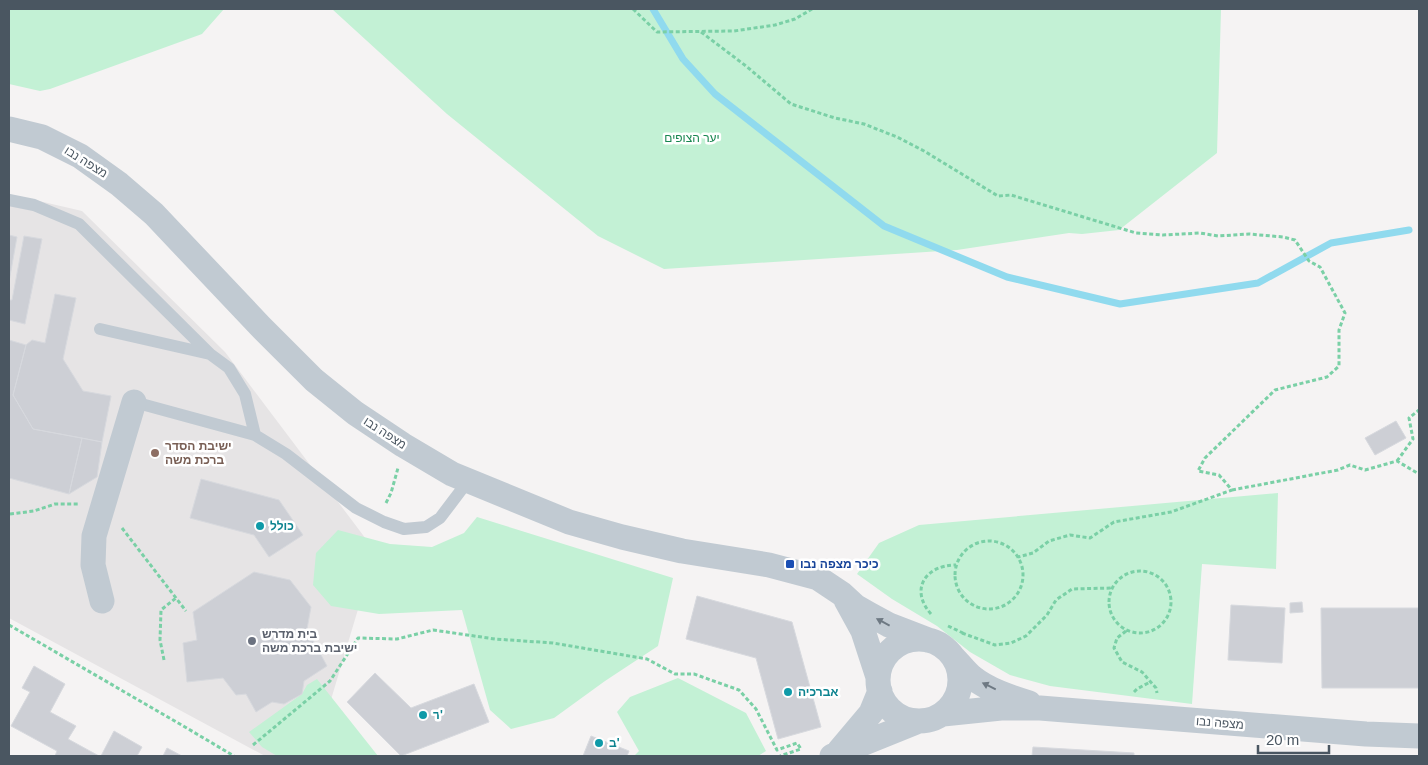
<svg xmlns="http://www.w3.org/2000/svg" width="1428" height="765" viewBox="0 0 1428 765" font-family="Helvetica,Heebo,sans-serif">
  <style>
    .education { fill: #e6e4e5 }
    .green { fill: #c3f1d5 }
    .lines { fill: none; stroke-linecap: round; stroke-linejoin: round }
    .stream { stroke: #90daee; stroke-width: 7 }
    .building { fill: #cdcfd5; stroke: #d7d9de }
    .path { stroke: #7ad0a6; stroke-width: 3; stroke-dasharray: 4 2.5; stroke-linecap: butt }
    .lane { stroke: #c1cad2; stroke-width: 12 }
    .street { stroke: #c1cad2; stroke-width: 25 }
    .oneway { fill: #6e7983 }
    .education-dot { fill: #8d6e63; stroke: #fff; stroke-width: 2 }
    .culture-dot { fill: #0f9aa8; stroke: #fff; stroke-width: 2 }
    .transit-dot { fill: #1a4fb4; stroke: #fff; stroke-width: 2 }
    .worship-dot { fill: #6b7280; stroke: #fff; stroke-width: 2 }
    .labels { text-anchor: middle; stroke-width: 5; stroke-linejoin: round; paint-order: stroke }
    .park-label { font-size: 12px; fill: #17864f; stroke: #fff }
    .street-label { font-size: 12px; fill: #4a5661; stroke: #fff }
    .education-label { font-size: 12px; font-weight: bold; fill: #785e54; stroke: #fff; text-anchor: start }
    .culture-label { font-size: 12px; font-weight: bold; fill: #0d838f; stroke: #fff; text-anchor: start }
    .transit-label { font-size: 12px; font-weight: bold; fill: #164399; stroke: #fff; text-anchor: start }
    .worship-label { font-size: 12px; font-weight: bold; fill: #5b616d; stroke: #fff; text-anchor: start }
  </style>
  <rect width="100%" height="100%" fill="#f5f3f3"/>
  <path class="education" d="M9 194 82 211 225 352 378 555 359 606 327 713 284 756H265L9 618Z"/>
  <path class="green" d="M9 9H224L202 34 50 89 40 91 9 84Z
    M332 9H1221L1217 153 1119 230 1082 234 1069 233 957 250 664 269 598 236 447 114Z
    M1278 493 1276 569 1202 564 1192 704 1050 686 1010 675 970 652 937 626 892 599 857 574 879 543 919 525Z
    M477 517 673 578 658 646 605 681 554 718 511 729 490 710 462 610 379 614 331 606 313 585 316 553 338 530 390 544 432 547 464 533Z
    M678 678 746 713 766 751 758 756H634L639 751 617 712 630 697Z
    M317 679 378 756H277L262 747 249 732 302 694 307 685Z"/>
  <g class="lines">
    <path class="stream" d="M653 9 683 59 715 94 884 226 1007 277 1120 304 1258 283 1331 243 1409 230"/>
  </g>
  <path class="building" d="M9 235 17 237 9 282Z
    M24 236 42 239 25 324 9 320V300H12Z
    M55 294 76 298 63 359 83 391 111 396 102 442 33 429 13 395 26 345 32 340 45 343Z
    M9 340 26 345 13 395 33 429 82 438 69 494 9 478Z
    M1396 421 1406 438 1375 455 1365 438Z
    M82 438 102 442 97 477 69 494Z
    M201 479 279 500 303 535 269 557 254 535 190 518Z
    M254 572 290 580 311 607 307 629 327 666 304 681 302 694 284 704 272 702 256 712 246 694 236 695 223 678 187 682 183 643 197 640 193 612Z
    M697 596 792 622 821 727 778 739 756 658 686 639Z
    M1302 602 1303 612 1290 613V603Z
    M1231 605 1285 608 1282 663 1228 660Z
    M1321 608H1419V688H1322Z
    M34 666 65 684 50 712 76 726 68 739 99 756H55L57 751 11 726 30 692 22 688Z
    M375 673 411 708 474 684 489 722 401 756 347 702Z
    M114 731 142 747 137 756H101Z
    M591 736 629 751 627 756H583Z
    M1033 747 1134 753V756H1032Z
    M167 748 182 756H163Z"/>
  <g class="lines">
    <path class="path" d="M633 9 657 32 734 31 775 25 795 19 812 9
      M701 32 746 66 791 104 835 118 864 124 897 137 924 151 998 196 1011 195 1136 233 1163 235 1200 233 1218 236 1249 234 1283 237 1295 240 1309 261 1320 267 1345 313 1339 330V366L1327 377 1275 390 1205 458 1198 471 1219 475 1232 490 1171 512 1114 522 1090 538 1070 535 1049 541 1033 553 1018 557
      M1397 461 1413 439 1409 418 1419 410
      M1232 490 1338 470 1350 465 1365 470 1397 461 1419 474
      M386 503 391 493 398 468
      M10 514 34 511 55 504H78
      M122 528 186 611
      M955 575a34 34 0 1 1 68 0a34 34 0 1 1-68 0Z
      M1109 602a31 31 0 1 1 62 0a31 31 0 1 1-62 0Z
      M931 614C909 589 926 565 956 565
      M9 625 185 727 234 756
      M948 626 963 633
      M1126 631 1117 638 1114 648 1122 662 1142 672 1156 688 1157 693
      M962 633 995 645 1011 643 1026 636 1047 615 1056 600 1072 589 1112 588
      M164 660 160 640 161 610 176 598
      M1134 692 1137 689 1150 682
      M253 745 330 681 358 638 397 639 433 630 495 639 553 643 647 659 675 674H694L739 690 756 709 777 750 797 743 801 749 780 756"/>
    <path class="lane" d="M9 200 34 205 79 224 210 354
      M100 329 210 354 229 368 245 394 255 435
      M134 402 255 435 286 454 356 508 384 522 404 529 426 527 440 518 468 481"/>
    <path class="street" d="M9 129 42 137 80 156 119 184 154 214 260 326 314 380 355 413 403 445 452 474 569 522 622 537 682 551 769 565 818 578 842 594 855 606 869 614 889 625 928 640
      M846 600 863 631 878 677
      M102 601 93 565 94 536 134 402
      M878 680a41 41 0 1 1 82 0a41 41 0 1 1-82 0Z
      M953 657C960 664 965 671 972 677 988 690 1010 697 1029 703
      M943 714 1001 708H1040L1366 734 1419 736
      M839 751 871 713 880 691
      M832 756 919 721"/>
  </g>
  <defs><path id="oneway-solid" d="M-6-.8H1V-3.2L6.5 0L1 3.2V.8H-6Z" transform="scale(1.25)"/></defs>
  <g class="oneway">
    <use href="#oneway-solid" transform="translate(883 622) rotate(-152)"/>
    <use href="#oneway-solid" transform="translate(989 686) rotate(-154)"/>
  </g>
  <circle class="education-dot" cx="155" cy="453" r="5"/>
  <g class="culture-dot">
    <circle cx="260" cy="526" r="5"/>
    <circle cx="788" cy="692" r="5"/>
    <circle cx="423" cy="715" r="5"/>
    <circle cx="599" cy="743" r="5"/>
  </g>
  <rect class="transit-dot" x="785" y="559" width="10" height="10" rx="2.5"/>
  <circle class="worship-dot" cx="252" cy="641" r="5"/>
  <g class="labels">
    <g class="park-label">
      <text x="692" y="142">יער הצופים</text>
    </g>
    <g class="street-label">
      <text transform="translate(86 162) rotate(32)" y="4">מצפה נבו</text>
      <text transform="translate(385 433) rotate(33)" y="4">מצפה נבו</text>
      <text transform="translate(1220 723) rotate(5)" y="4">מצפה נבו</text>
    </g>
    <g class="education-label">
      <text x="165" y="450">ישיבת הסדר<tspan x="165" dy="14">ברכת משה</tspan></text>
    </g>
    <g class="culture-label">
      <text x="270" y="530">כולל</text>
      <text x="798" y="696">אברכיה</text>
      <text x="433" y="719">ד'</text>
      <text x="609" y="747">ב'</text>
    </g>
    <g class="transit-label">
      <text x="800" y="568">כיכר מצפה נבו</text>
    </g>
    <g class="worship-label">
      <text x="262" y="638">בית מדרש<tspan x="262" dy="14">ישיבת ברכת משה</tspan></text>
    </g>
  </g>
  <rect width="1428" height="765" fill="none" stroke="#4a5661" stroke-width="20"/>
  <path d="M1258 745v8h71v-8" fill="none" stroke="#4a5661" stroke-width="2.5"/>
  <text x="1266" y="745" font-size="15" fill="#4a5661" stroke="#ffffff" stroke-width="4" paint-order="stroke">20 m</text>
</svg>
